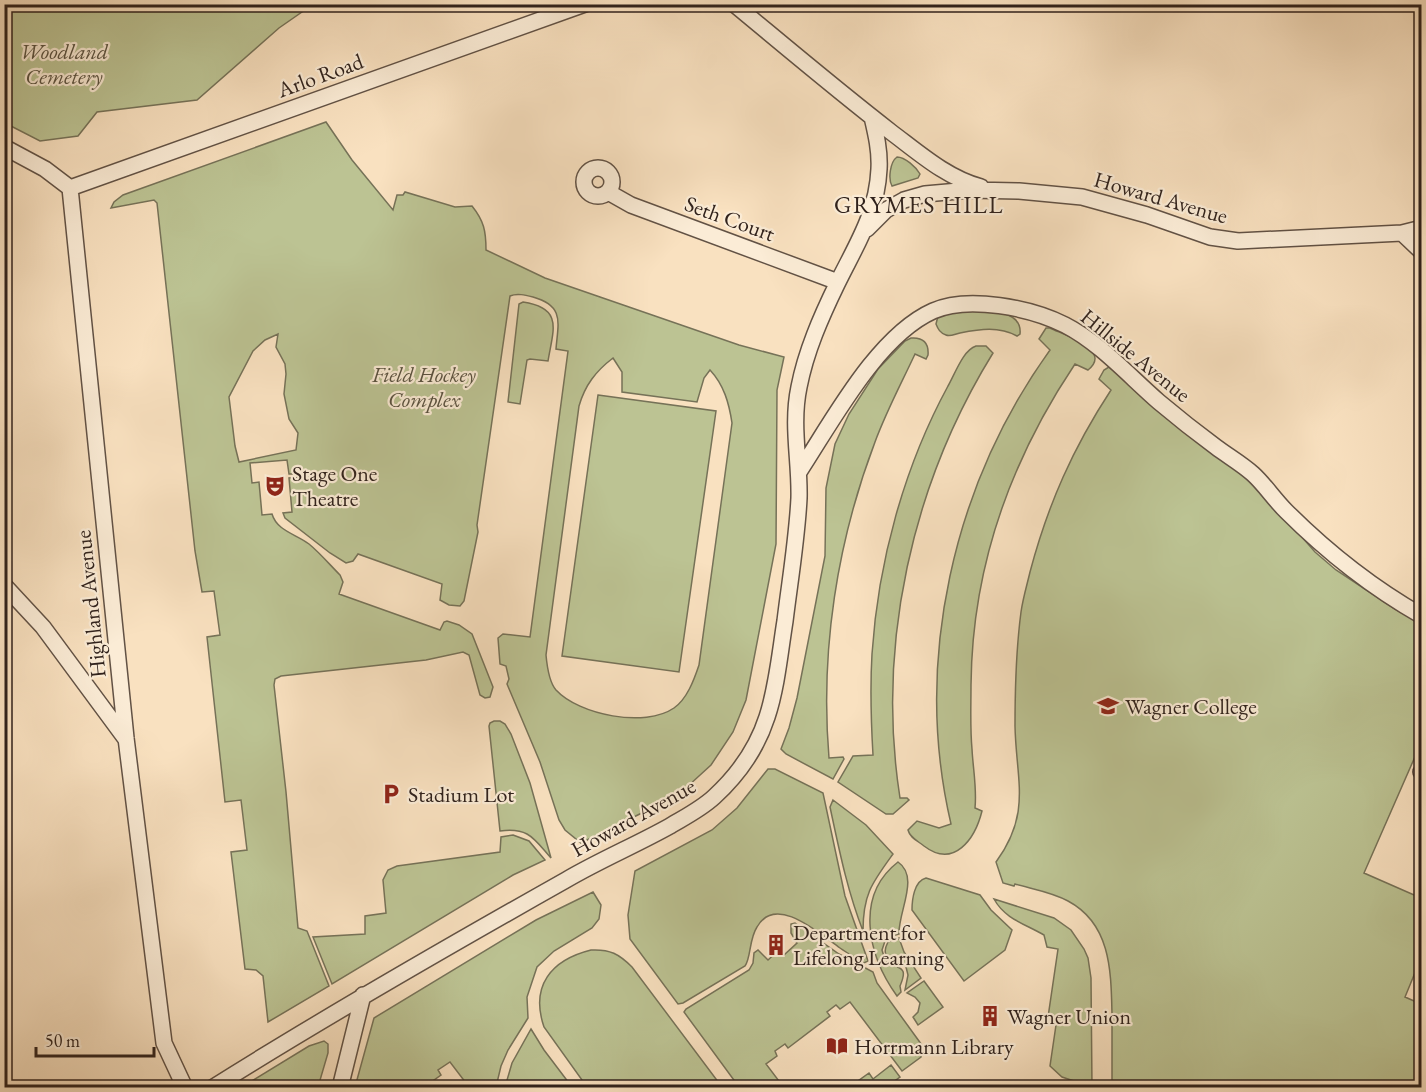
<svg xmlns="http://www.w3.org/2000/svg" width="1426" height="1092" viewBox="0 0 1426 1092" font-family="'EB Garamond',serif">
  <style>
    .green { fill: #bcc393; stroke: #767258; stroke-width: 1.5; fill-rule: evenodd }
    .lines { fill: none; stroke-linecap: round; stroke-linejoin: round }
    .street-casing { stroke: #625245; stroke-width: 18 }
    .street { stroke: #fbecd6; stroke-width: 15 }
    .labels { text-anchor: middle; stroke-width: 4.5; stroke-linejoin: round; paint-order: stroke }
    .park-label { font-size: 22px; font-style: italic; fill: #5a5240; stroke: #fbecd6 }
    .street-label { font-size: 22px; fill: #30221c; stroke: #fbecd6 }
    .poi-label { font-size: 22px; fill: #30221c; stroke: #fbecd6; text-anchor: start }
    .neighbourhood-label { font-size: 24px; letter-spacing: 1.5px; fill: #30221c; stroke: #fbecd6 }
  </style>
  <rect width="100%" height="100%" fill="#f9e1c0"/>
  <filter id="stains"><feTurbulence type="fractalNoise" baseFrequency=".00333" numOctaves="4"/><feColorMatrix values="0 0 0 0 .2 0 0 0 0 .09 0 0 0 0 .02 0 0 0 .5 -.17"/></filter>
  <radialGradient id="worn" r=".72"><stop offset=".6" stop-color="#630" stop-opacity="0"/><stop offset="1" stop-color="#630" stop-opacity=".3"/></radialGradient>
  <path class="green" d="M4 5 5 4 312 5 279 28 197 100 97 112 78 136 40 141 5 123Z
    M326 122 352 160 393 210 397 195H403L405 192 455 207 472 206C484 221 486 231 486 250L545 278 739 345 784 357 777 390 776 544 746 700 733 732 711 765 687 787 658 805 581 843 565 830 559 820 540 762 507 684 509 679 506 666 500 664 498 638 503 634 530 637 568 351 556 349C558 323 565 306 533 297 525 295 517 293 510 296L477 525 478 532 464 601 460 606 449 605 440 600 442 584 358 554 353 561 346 563 330 553 285 518 283 513 292 512 289 478 299 477V474H289L287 460 250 463 252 483 259 482 262 515 272 514C277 531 296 534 309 544 320 553 330 565 340 575L343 582 339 594 440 630 444 622 447 621 459 625 472 634 493 687 490 697 485 698 480 695 469 655 463 652 426 660 281 676 275 679 274 685 286 792 298 928 307 931 329 986 268 1022 263 976 256 970 245 969 231 852 247 850 241 800 225 802 207 637 220 635 214 591 202 592 195 551 157 203 154 200 111 208 114 202 123 195ZM278 334 276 347 285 364 286 374 284 394 289 419 298 433 296 450 239 462 235 446 229 397 253 351 265 340ZM613 358 622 372V392L697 402 704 378 710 370C724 385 729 403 732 423L699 665C694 680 687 699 674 708 645 728 579 715 556 690 549 682 547 666 546 655L579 406C585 385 596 371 613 358Z
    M897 157C905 157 916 167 920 174L918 178 892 186C888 179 890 162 897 157Z
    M523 302C564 308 553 330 548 361L530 359 527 360 520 404 508 402 519 304Z
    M962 310C980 311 1023 307 1020 334L1017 336C999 326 980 329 960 333 955 334 950 337 946 335 940 333 938 329 936 324L938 316Z
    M1046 328H1050C1064 335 1113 350 1088 370L1075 364C1010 461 972 568 971 685 971 707 970 728 972 749 973 769 977 788 975 808L982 811C975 839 954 869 924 846 918 841 910 838 908 830L917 821 939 828 951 824C913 661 953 485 1050 350L1039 339Z
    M911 338C923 337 929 343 928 355L926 359 915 354C901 384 886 412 875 442 837 542 820 651 829 758L843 757 844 759 833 779 786 754 781 749 789 728 797 698 825 556 826 488 835 444 849 414 878 369 905 341Z
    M976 346H986L993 353C912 484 876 645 900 798H907L909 800 893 814H886L838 782 853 756 873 755C871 721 870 688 872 654 878 562 904 467 948 386 955 374 963 350 976 346Z
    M1109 367 1245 472 1315 552 1336 570 1395 609 1421 623V743L1364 873 1421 898V958L1405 997 1421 1004V1087H1112C1112 1063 1112 1038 1112 1014 1111 971 1111 924 1068 901 1052 892 1032 889 1015 884L1014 886 1003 883 996 862C1032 813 1016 780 1015 726 1015 688 1016 650 1021 612 1023 598 1027 585 1030 572 1048 504 1073 448 1111 390L1099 379 1104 370Z
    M598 395 716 411 679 672 562 656Z
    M494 721H500L505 724 511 734 530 783 551 858C534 839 529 827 500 831L489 726 490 723Z
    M768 769H775L823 793 845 896 868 961 864 963C856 958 847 953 840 948 821 935 776 893 757 927 749 939 751 958 745 966L683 1003 678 1004 630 939 628 915 635 871 712 830 737 808Z
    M833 800 866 825 893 854C872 883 863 894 863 931 847 890 839 849 830 807Z
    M513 835 529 841 545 860 513 875 332 984 313 937 365 934V916L386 913 383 880 388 870 397 866 500 852 501 837Z
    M898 862C920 877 898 912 899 934L886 938 882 950 885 960C899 970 909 965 900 986L901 992 897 996C868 956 854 896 898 862Z
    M926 878 980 895 991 910 1012 930 1005 950 964 981 912 910C912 900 914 881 926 878Z
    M593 892 601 905 599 919 592 928 554 951 537 967 527 997 528 1018 508 1050 501 1066 496 1087H469L450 1062 438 1070 441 1075 424 1087H355L374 1018 536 920Z
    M994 899 1054 918 1071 930 1084 949 1088 958 1091 978 1092 1087 1062 1077 1050 1066 1056 1025 1047 1024 1058 949 1047 947 1044 935C1025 924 1005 919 994 899Z
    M795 923 839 954 873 972 877 983 924 1048 921 1057 902 1071 850 1002 840 1009 836 1005 827 1012 830 1016 788 1048 785 1044 775 1051 777 1056 766 1064 782 1085 779 1087H739L684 1012 686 1009 749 970 753 963 754 953 758 950 768 960 779 950 784 955 797 943 791 933V924Z
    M899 938 904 952 921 978 905 990 908 975 906 967C897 958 878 961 888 942Z
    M591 950C610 949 619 954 632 967L722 1087H587L544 1027C530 986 551 960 591 950Z
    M924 981 943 1007 918 1025 913 1017 918 1012 920 1003 915 997 907 993Z
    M531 1029 544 1050 572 1087H505L512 1063Z
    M324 1041 328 1044V1053L318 1087H242L309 1046Z
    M891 1065 900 1077 886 1087H863L858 1081 869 1073 873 1079Z"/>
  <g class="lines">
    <defs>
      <path id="street" d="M734 4C786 47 838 91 891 132 919 153 947 178 981 187
        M4 147 45 169 70 188 126 738 164 1043 185 1088
        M584 182a14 14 0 1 1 28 0a14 14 0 1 1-28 0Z
        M70 188 585 4
        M608 192 631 205 838 282
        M867 229 886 210 904 200 925 194 970 190 1019 191 1082 197 1147 215 1210 237 1238 241 1402 233 1422 228
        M1402 233 1422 252
        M799 472C832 422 877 336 933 311 968 295 1031 308 1065 325 1100 343 1129 376 1159 402 1178 418 1197 433 1216 447 1228 456 1242 464 1253 474 1265 485 1274 499 1286 511 1327 552 1371 587 1422 616
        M4 585 43 627 125 738
        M1421 772H1422
        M212 1088C328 1015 447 947 566 880 600 860 636 845 670 826 685 817 701 809 714 797 738 775 757 748 767 717 777 687 780 652 785 621 790 580 797 539 799 498 800 461 791 425 799 387 806 351 821 317 837 284 856 245 877 214 879 169 880 151 876 134 872 117
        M340 1088 363 995"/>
    </defs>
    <use href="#street" class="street-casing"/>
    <use href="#street" class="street"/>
  </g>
  <defs>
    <symbol id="theatre-bare" viewBox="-9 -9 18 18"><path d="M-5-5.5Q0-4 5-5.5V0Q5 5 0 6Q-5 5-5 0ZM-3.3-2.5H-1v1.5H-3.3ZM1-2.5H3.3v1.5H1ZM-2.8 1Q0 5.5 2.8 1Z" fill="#8f2418" stroke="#fbecd6" stroke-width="2.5" paint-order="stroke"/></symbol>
    <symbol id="university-bare" viewBox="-9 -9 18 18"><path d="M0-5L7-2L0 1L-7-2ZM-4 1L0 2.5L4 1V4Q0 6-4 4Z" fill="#8f2418" stroke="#fbecd6" stroke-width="2.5" paint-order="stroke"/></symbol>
    <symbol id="parking-bare" viewBox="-9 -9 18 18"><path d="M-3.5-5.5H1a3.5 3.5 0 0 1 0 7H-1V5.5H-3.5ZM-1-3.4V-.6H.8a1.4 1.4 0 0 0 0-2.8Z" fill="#8f2418" stroke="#fbecd6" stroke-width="2.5" paint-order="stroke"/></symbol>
    <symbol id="building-bare" viewBox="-9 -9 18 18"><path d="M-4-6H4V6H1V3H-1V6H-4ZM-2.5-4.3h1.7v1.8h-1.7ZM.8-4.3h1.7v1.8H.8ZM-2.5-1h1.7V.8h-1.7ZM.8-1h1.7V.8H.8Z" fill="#8f2418" stroke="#fbecd6" stroke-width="2.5" paint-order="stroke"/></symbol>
    <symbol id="library-bare" viewBox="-9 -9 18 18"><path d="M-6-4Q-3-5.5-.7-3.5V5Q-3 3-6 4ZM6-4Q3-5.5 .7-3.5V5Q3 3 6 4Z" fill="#8f2418" stroke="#fbecd6" stroke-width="2.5" paint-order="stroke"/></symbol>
  </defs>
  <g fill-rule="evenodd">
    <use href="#theatre-bare" x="260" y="471" width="30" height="30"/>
    <use href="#university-bare" x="1093" y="691" width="30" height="30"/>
    <use href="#parking-bare" x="376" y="779" width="30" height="30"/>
    <use href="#building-bare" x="761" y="930" width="30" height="30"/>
    <use href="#building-bare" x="975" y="1001" width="30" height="30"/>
    <use href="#library-bare" x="822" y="1031" width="30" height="30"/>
  </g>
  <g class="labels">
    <g class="park-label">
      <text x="64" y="59">Woodland<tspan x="64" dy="25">Cemetery</tspan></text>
      <text x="424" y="382">Field Hockey<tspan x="424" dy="25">Complex</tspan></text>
    </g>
    <g class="street-label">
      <text transform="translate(320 75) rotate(-20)" y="8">Arlo Road</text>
      <text transform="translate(1161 197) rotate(16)" y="8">Howard Avenue</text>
      <text transform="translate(730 218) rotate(20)" y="8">Seth Court</text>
      <text transform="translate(1136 355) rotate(39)" y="8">Hillside Avenue</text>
      <text transform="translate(90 604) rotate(-96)" y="8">Highland Avenue</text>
      <text transform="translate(633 817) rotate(-29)" y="8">Howard Avenue</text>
    </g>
    <g class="poi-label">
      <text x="292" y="481">Stage One<tspan x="292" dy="25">Theatre</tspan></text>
      <text x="1125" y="714">Wagner College</text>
      <text x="408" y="802">Stadium Lot</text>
      <text x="793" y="940">Department for<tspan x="793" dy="25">Lifelong Learning</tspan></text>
      <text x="1007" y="1024">Wagner Union</text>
      <text x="854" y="1054">Horrmann Library</text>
    </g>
    <g class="neighbourhood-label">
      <text x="919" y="213">GRYMES HILL</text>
    </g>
  </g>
  <rect width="1426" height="1092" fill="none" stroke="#f9e1c0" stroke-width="24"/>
  <rect x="6" y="6" width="1414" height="1080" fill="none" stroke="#30221c" stroke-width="3"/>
  <rect x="12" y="12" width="1402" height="1068" fill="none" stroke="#30221c" stroke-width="1.5"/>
  <path d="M36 1047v9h118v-9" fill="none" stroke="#30221c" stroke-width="3"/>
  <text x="45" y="1047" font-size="18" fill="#30221c" stroke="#fbecd6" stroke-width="4.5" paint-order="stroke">50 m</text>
  <rect width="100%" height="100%" filter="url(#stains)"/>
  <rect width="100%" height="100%" fill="url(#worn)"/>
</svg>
